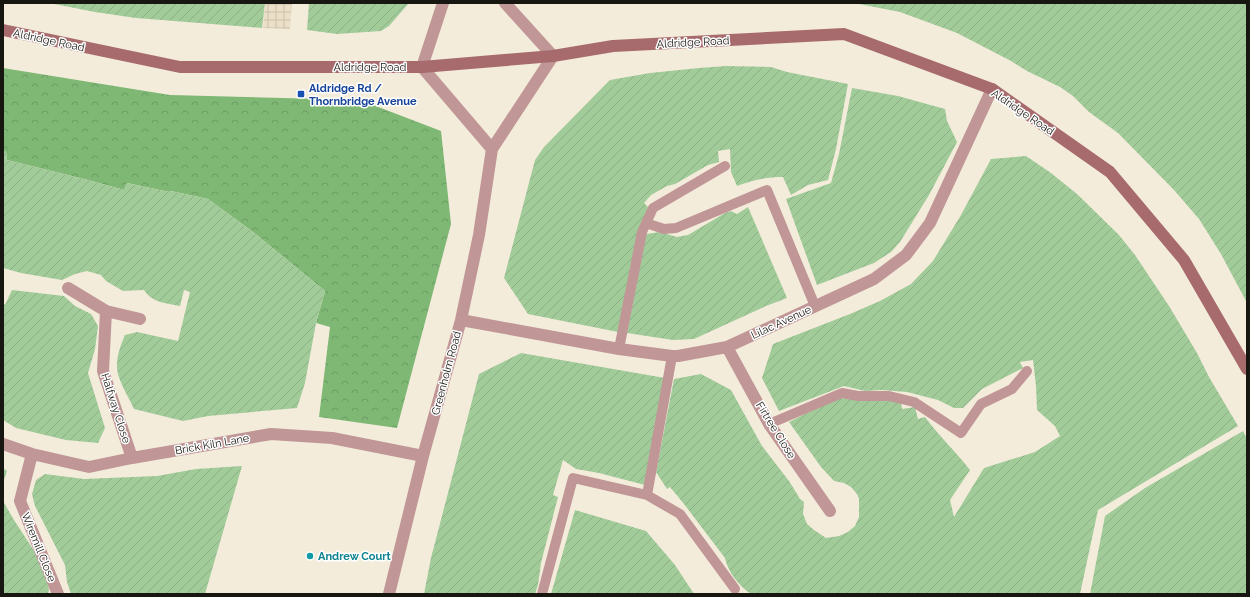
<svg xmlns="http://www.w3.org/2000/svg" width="1250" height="597" viewBox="0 0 1250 597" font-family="Raleway,sans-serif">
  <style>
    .industrial { fill: url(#industrial-grid) }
    .forest { fill: url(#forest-crowns) }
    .garden { fill: url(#garden-furrows) }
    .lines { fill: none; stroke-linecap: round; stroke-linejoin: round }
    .lane { stroke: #c09697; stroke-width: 10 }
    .street { stroke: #c09697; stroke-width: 12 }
    .secondary { stroke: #a76b6e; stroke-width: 12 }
    .transit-dot { fill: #1a4fb4; stroke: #fff; stroke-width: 1.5 }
    .culture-dot { fill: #0f9aa8; stroke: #fff; stroke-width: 1.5 }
    .labels { text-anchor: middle; stroke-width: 3; stroke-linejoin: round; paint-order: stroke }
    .street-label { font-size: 11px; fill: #181610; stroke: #fff }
    .transit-label { font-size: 11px; font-weight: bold; fill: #164399; stroke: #fff; text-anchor: start }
    .culture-label { font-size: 11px; font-weight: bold; fill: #0d838f; stroke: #fff; text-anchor: start }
  </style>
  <defs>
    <pattern id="industrial-grid" width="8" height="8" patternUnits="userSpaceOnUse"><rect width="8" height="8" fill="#ebdfc8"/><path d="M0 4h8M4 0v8" fill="none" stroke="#c9bfab"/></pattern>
    <pattern id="forest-crowns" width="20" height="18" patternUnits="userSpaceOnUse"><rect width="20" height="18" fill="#7eb874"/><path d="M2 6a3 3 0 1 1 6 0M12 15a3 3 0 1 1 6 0" fill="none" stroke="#6c9d63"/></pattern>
    <pattern id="garden-furrows" width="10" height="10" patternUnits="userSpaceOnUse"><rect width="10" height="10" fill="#a2cb9a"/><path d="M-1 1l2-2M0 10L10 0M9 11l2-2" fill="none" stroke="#8bae84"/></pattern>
  </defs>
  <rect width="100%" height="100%" fill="#f4ecdb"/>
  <path class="industrial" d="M265 3H292L290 29 263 28Z"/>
  <path class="forest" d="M3 68 170 95 360 100 441 131 451 224 397 428 319 417 330 327 316 323 325 291 253 232 208 199 171 191 169 192 127 183 124 190 88 180 7 160 6 152 3 151Z"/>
  <path class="garden" d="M49 3H265L262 28 136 18 95 12Z
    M309 3H409L389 26 381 31 337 34 307 30Z
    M854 3H1247V303L1221 254 1199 219 1174 190 1118 133 1089 112 1073 96 1060 87 1027 71 1011 61 957 33 900 12Z
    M726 66 771 67 787 72 848 84 836 149 828 180 808 185 791 195 783 177C767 177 753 180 737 186L731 172 730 149 718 151 719 162 708 165 675 184 667 186 651 195 644 203 648 207 646 214 618 332 528 314 504 278 535 160 544 147 610 80 650 73 699 68Z
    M852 88 898 96 945 109 947 121 957 142 929 195 900 242 891 252 874 263 817 285 786 199 831 183 839 154Z
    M3 151 6 152 7 160 88 180 124 190 127 183 169 192 171 191 208 199 253 232 325 291 316 323 305 383 297 408 208 416 183 421 134 409C129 397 116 378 117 365 117 355 121 344 125 335L137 332 178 341 190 292 184 290 180 306C166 303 152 303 144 290L123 291 106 281 101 275 87 271 75 274 62 280 21 273 3 268Z
    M1026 156 1051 173 1077 194 1119 235 1135 255 1169 306 1197 353 1209 377 1238 426 1098 510 1080 594H751C739 586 728 572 725 558L684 504 670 487 667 489 656 472 674 379 701 374 731 390 762 446 789 481 800 499 804 502 803 514 807 524 814 530 826 538 839 536 848 532 855 526 859 517V499L857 494 851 487 844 483 834 481 821 467 789 422 837 398 901 401 902 409 915 407 918 419 925 417C939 436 956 452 970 470L950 500 954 517 984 468 1035 452 1060 436 1055 426 1037 410 1036 386 1033 360 1020 362 1023 368 982 389 963 408H954L938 400 907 392 881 390 865 391 844 386 779 411 762 378 773 344 850 314 880 301 911 284 933 261 961 215 991 159Z
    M748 207 787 298 766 306 694 339 673 340 627 333 646 234 660 232 677 237 688 235 725 213 731 211 737 214Z
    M12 290 64 296 75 306 91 314 98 326 95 349 88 373 105 428 98 443 66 440 16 428 3 420V303L5 305Z
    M521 353 665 378 645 485 599 473 576 469 563 460 553 495 558 497 541 563 538 585 535 594H424L431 558 479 374Z
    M1243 431 1247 439V594H1090L1105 516 1145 488Z
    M242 466 205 594H71L67 582 65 565 35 506 32 494 36 480 45 474 84 479 157 476 196 469Z
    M3 468 7 471 3 483V501L14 520 42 563 49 589 48 594H3Z
    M575 510 646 531 675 565 694 594H551Z"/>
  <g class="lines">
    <path class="lane" d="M646 223 664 229 676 228 767 190 815 306
      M619 349 642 232 653 208 725 166
      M769 424 842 393 858 396H889L914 402 961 433 981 404 1012 389 1027 371
      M647 495 672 356
      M542 594 573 478 647 495 680 514 735 589"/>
    <path class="street" d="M443 3 422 67 492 149
      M68 288 106 311 140 319
      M106 311 103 371 132 458
      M461 320 619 349 672 356H678L727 347 874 279 906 255 930 223 992 89
      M727 347 769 424 830 511
      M3 444 32 454 89 467 132 458 271 434 332 438 423 456
      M32 454 20 501 58 594
      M389 594 423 456 461 320 479 235 492 149 553 56 505 3"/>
    <path class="secondary" d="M3 30 180 67H422L553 56 613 46 844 34 992 89 1110 172 1184 260 1247 369"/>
  </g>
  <rect class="transit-dot" x="297" y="90" width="8" height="8" rx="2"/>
  <circle class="culture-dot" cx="310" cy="556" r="4"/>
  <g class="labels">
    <g class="street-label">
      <text transform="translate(49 40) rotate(12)" y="4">Aldridge Road</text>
      <text transform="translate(693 42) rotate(-3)" y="4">Aldridge Road</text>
      <text x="370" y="71">Aldridge Road</text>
      <text transform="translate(1023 112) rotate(34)" y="4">Aldridge Road</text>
      <text transform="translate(781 322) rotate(-25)" y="4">Lilac Avenue</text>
      <text transform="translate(446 373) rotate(-75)" y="4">Greenholm Road</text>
      <text transform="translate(116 408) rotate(72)" y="4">Halfway Close</text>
      <text transform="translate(776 430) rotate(58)" y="4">Firtree Close</text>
      <text transform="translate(212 444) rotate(-10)" y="4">Brick Kiln Lane</text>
      <text transform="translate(39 547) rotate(68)" y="4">Wiremill Close</text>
    </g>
    <g class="transit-label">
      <text x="309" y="92">Aldridge Rd /<tspan x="309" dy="13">Thornbridge Avenue</tspan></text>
    </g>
    <g class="culture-label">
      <text x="318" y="560">Andrew Court</text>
    </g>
  </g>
  <rect width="1250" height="597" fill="none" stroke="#181610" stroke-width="8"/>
</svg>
